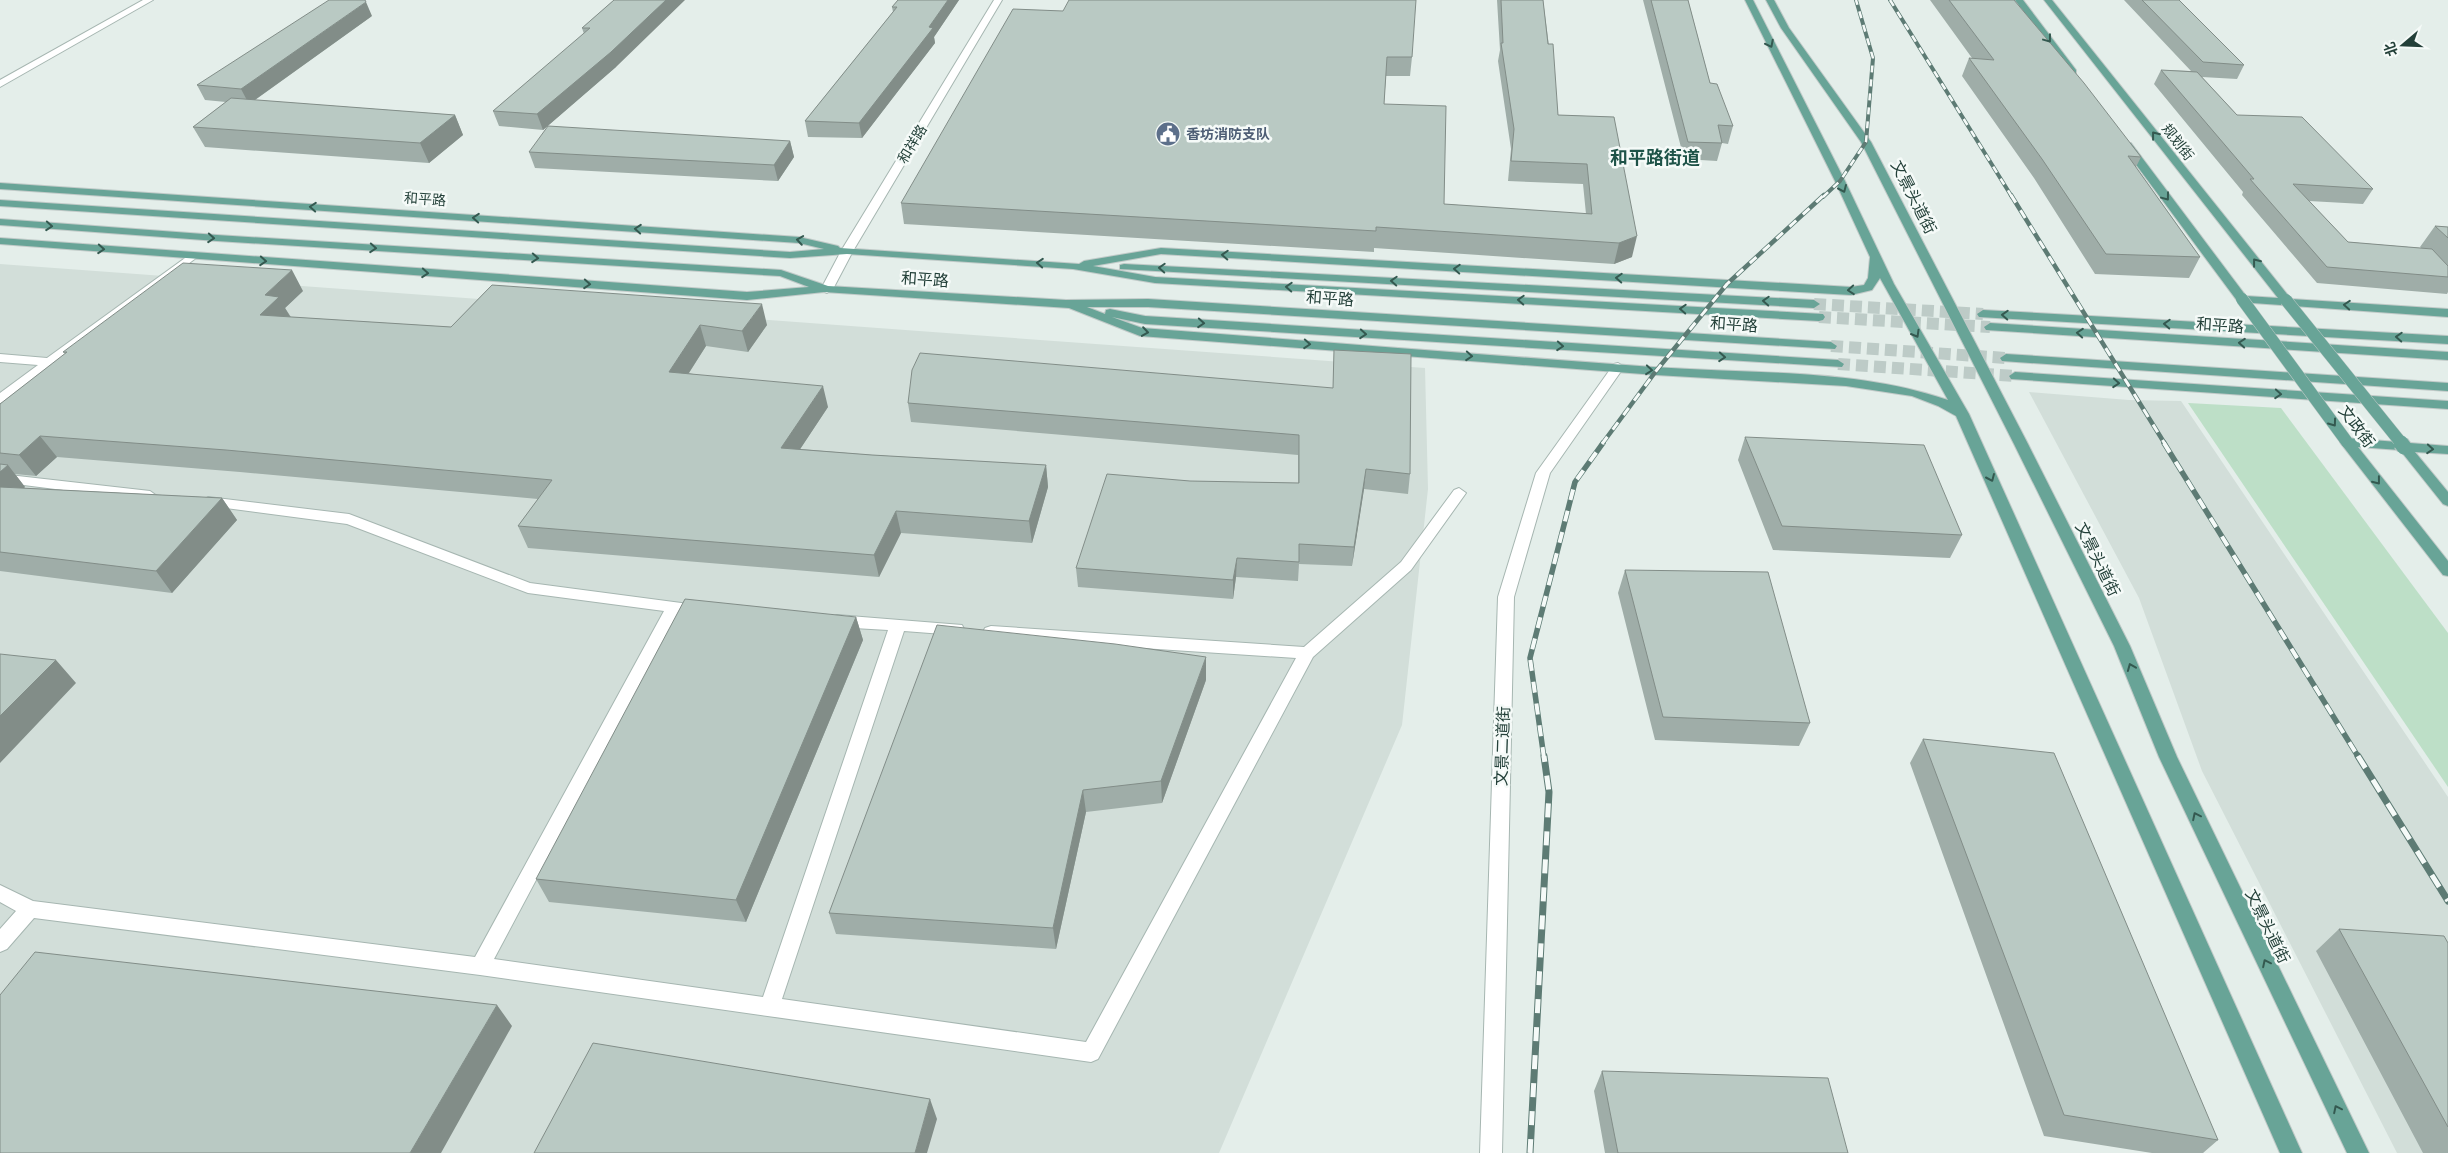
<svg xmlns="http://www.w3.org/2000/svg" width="2448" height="1153" viewBox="0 0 2448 1153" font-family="Karla,'Noto Sans SC',sans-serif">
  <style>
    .built { fill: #d2ded9 }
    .green { fill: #bddfc7 }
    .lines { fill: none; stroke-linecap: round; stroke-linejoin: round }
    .minor-tunnel { stroke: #bdcbc7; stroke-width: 12; stroke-dasharray: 12 6; stroke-linecap: butt }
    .major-tunnel { stroke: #bdcbc7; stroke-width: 12; stroke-dasharray: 12 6; stroke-linecap: butt }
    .minor-casing { stroke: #a6b6b1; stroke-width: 2 }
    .major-casing { stroke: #c1cac8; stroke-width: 2 }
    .minor { fill: #fff; fill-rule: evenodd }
    .major { fill: #68a497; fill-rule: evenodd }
    .rail-far3-casing { stroke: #5d7b74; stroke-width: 4 }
    .rail-far2-casing { stroke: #5d7b74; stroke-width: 4.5 }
    .rail-far1-casing { stroke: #5d7b74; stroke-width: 5.5 }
    .rail-casing { stroke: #5d7b74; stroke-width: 7 }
    .rail-far3 { stroke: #f5faf8; stroke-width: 2.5; stroke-dasharray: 7; stroke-linecap: butt }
    .rail-far2 { stroke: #f5faf8; stroke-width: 3; stroke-dasharray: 9; stroke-linecap: butt }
    .rail-far1 { stroke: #f5faf8; stroke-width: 4; stroke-dasharray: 11; stroke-linecap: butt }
    .rail { stroke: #f5faf8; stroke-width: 5; stroke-dasharray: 14; stroke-linecap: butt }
    .major-bridge-far1-casing { stroke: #c1cac8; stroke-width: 13; stroke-linecap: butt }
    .major-bridge-casing { stroke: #c1cac8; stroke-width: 17; stroke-linecap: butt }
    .major-bridge-far1 { stroke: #68a497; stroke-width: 12 }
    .major-bridge { stroke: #68a497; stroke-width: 15 }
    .wall { fill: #9fada8 }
    .shaded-wall { fill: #828d88 }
    .building { fill: #b9c9c3; stroke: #828d88 }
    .oneway { stroke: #345950 }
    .labels { text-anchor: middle; stroke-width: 5; stroke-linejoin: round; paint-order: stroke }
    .far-service-label { font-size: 14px; font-weight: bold; fill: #4e5e75; stroke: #f5faf8; text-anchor: start }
    .far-street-label { font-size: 14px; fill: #234039; stroke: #f5faf8 }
    .street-label { font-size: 16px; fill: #234039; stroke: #f5faf8 }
    .far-district-label { font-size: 18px; font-weight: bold; fill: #1e5348; stroke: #f5faf8 }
  </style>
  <rect width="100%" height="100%" fill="#e4eeea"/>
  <path class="built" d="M0 264 1425 368 1428 489 1402 725 1219 1153H0Z
    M2029 392 2129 400 2181 401 2448 797V1153H2397L2202 771 2139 598Z"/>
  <path class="green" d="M2188 403 2281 408 2448 633V787Z"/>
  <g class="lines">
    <path class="minor-tunnel" d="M1814 304 1983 314
      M1838 364 2015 376"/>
    <path class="major-tunnel" d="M1819 317 1990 327
      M1831 346 2006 358"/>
    <defs>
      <path id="minor" d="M143 0H153L0 87V80Z
        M994 0H1002L853 251 833 289 827 293 823 291 821 289 841 251Z
        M192 253 196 254V258L5 402 0 403V393L38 365 0 362V354L47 358Z
        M1618 363 1624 367 1550 473 1514 597 1502 1153H1480L1498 597 1536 473 1614 364Z
        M0 474 150 491 157 496 150 501 0 482Z
        M1459 488 1466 493 1411 570 1313 657 1098 1059 1091 1062 480 975 34 918 7 949 0 952V929L16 911 0 902V885L33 901 475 957 664 611 528 593 347 524 203 505 201 502 208 497 349 514 530 583 704 606 707 610 704 614 699 615 678 613 494 959 763 997 888 630 837 627 832 625 829 621 832 617 837 615 962 625 964 629 962 633 956 635 904 631 782 999 1086 1042 1296 658 991 638 985 636 983 632 985 628 991 626 1304 647 1401 562 1454 490Z"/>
      <path id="major" d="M1745 0H1753L1845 181 1894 284 1969 414 2302 1153H2280L1956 416 1938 406 1912 396 1846 386 1656 375 1140 336 1069 308 824 292 747 300 0 244V238L747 292 809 287 780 276 217 241 0 225V219L217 235 781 270 828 286 1066 300 1148 299 1831 342 1837 346 1835 349 1148 307H1087L1105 314 1106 310 1110 309 1145 316 1838 360 1844 364 1842 367 1145 324 1112 317 1142 328C1312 341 1483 355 1653 367 1751 374 1855 368 1948 400L1880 278 1872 290 1851 295 1161 254 1093 266 1155 277 1823 314 1825 317 1823 320 1819 321 1155 283 1073 269 847 254 790 258 0 206V200L790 252 824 249 799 243 0 189V183L799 237 838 246 840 248 1079 264 1084 261 1161 248 1851 287 1864 285 1868 278 1870 257 1835 181Z
        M1766 0H1774L1789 28 1871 142 2028 444 2130 646 2177 757 2369 1153H2347L2159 757 2114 646 2014 444 1861 142 1781 28Z
        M2015 0H2023L2076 70V74H2070Z
        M2044 0H2052L2291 299 2448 309V317L2238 302 2123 147V143H2131L2246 296 2278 298Z
        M1124 264 1814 300 1820 304 1814 308 1120 269V265Z
        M1983 310 2448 336V344L1979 317 1977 314Z
        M1990 323 2448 352V360L1986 330 1984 327Z
        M2006 354 2448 383V391L2002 361 2000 358Z
        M2015 372 2448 401V409L2011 379 2009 376Z
        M2347 438 2448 446V454L2415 452 2448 492V506L2443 504 2400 450 2358 447 2448 561V576L2443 575 2342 445 2340 442 2342 439Z"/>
    </defs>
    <use href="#minor" class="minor-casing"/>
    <use href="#major" class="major-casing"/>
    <use href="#minor" class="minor"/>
    <use href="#major" class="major"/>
    <defs>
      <path id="rail-far3" d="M1890 0 2012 197
        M1823 197 1840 181 1866 142 1873 58 1856 0"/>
      <path id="rail-far2" d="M2011 195 2165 444
        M1602 444 1656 371 1727 284 1824 195"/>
      <path id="rail-far1" d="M2164 443 2359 758
        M1544 758 1530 658 1575 482 1603 443"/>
      <path id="rail" d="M2358 756 2448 901
        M1530 1153 1549 792 1544 756"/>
    </defs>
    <use href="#rail-far3" class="rail-far3-casing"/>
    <use href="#rail-far2" class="rail-far2-casing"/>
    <use href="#rail-far1" class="rail-far1-casing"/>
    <use href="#rail" class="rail-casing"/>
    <use href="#rail-far3" class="rail-far3"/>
    <use href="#rail-far2" class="rail-far2"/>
    <use href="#rail-far1" class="rail-far1"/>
    <use href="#rail" class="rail"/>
    <defs>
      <path id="major-bridge-far1" d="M2242 299 2347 442
        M2286 300 2402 444"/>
      <path id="major-bridge" d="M2401 443 2404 447"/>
    </defs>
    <use href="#major-bridge-far1" class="major-bridge-far1-casing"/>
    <use href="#major-bridge" class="major-bridge-casing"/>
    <use href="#major-bridge-far1" class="major-bridge-far1"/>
    <use href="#major-bridge" class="major-bridge"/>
  </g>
  <path class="wall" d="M614 0 616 67 543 130 499 126 493 111 584 34 582 28Z
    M898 0H959L934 37 935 43 862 138 808 137 805 121 893 12 892 7Z
    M1497 0H1543L1558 115 1614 117 1632 257 1614 264 1374 248V252L904 224 901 203 1063 11 1412 57 1410 76H1386L1384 104 1444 204 1586 214 1583 184 1508 181 1511 149 1498 61 1500 50Z
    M1643 0H1688L1710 83 1733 126 1728 144 1722 143 1717 161 1684 159Z
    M1930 0H2014L2141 157 2136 167 2200 257 2189 278 2095 274 2034 178 1962 76 1969 58H1972Z
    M2124 0H2179L2244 65 2237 79 2202 77 2237 115 2373 189 2363 204 2309 201 2348 242 2421 248 2420 247 2435 226 2448 227V292L2447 294 2317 283 2242 195 2243 192 2154 84 2161 70 2191 71Z
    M372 16 255 100 455 115 463 135 429 163 205 147 193 127 226 102 205 100 197 85Z
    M790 141 794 157 778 181 535 168 529 152Z
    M492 285 767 325 748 352 706 346 689 373 828 407 800 449 872 455 1046 465 1048 487 1032 543 901 533 879 577 528 548 518 526 538 499 240 472 57 457 36 476 15 474 25 487 24 488 222 498 237 520 172 593 0 571V404L65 354 63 352 303 291 285 308 291 317 451 327Z
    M1334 350 1410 474 1408 494 1364 489 1352 566 1299 564 1298 581 1236 577 1233 599 1078 587 1076 568 1190 481 1298 483V455L911 422 908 403 1333 388Z
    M1745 437 1962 535 1950 558 1773 550 1738 460Z
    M1625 570 1810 723 1799 746 1655 740 1618 593Z
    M856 617 863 640 746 922 549 902 536 879Z
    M1206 680 1162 803 1086 812 1056 949 836 934 829 913Z
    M1923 739 2218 1140 2203 1153H2152L2044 1136 1910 763Z
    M2339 929 2448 943V1153H2423L2316 951Z
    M1602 1071 1848 1153H1605L1594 1091Z"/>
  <path class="shaded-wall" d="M666 0H685L616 67 543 130 537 114Z
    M948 0H959L934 37 935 43 862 138 859 123 929 27Z
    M366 2 372 16 249 104 241 89Z
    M455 115 463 135 429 163 420 143Z
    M790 141 794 157 778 181 774 165Z
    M1637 236 1632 257 1614 264 1619 243Z
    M292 270 303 291 285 308 291 318 260 315 265 295Z
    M762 304 767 325 748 352 742 331Z
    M700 325 706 346 676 393 669 372Z
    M823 386 828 407 787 469 781 448Z
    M40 436 57 457 36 476 19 455Z
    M8 465 25 487 2 508 0 505V472Z
    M1046 465 1048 487 1032 543 1029 521Z
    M1366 469 1364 489 1352 566 1354 547Z
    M222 498 237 520 172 593 156 571Z
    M896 511 901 533 879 577 874 555Z
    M1237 558 1236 577 1233 599V580Z
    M856 617 863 640 746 922 736 900Z
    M1206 657V680L1162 803 1161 781Z
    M56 660 76 683 0 763V716Z
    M1083 790 1086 812 1056 949 1053 928Z
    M497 1005 512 1026 441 1153H410Z
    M930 1099 937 1119 927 1153H915Z"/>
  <path class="building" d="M329 0H365L366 2 241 89 197 85Z
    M614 0H666L611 52 537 114 493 111 590 28H582Z
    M898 0H948L929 27 933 28 859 123 805 121 897 7H892Z
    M1069 0H1416L1412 57H1387L1384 104 1446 106 1444 204 1592 214 1587 164 1511 161 1514 129 1501 43H1503L1501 0H1543L1548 44H1553L1558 115 1614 117 1637 236 1619 243 1376 227V231L901 203 1013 9 1063 11Z
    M1651 0H1688L1710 83 1717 84 1733 126 1718 125 1722 143 1688 142Z
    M1949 0H2014L2084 83 2141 157 2128 156 2200 257 2106 254 2042 159 1969 58 1994 60Z
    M2142 0H2179L2244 65 2203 62Z
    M2161 70 2197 72 2237 115 2302 117 2373 189 2293 184 2348 242 2432 249 2448 266V277L2327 267 2250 179H2254Z
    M231 98 455 115 420 143 193 127Z
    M548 126 790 141 774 165 529 152Z
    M2435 226 2448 227V238Z
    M183 263 292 270 265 295 279 297 260 315 451 327 492 285 762 304 742 331 700 325 669 372 823 386 781 448 872 455 1046 465 1029 521 896 511 874 555 518 526 552 480 226 450 40 436 19 455 0 453V404L67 352H63Z
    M1334 350 1411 354 1410 474 1366 469 1354 547 1299 544V562L1237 558 1233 580 1076 568 1107 474 1190 481 1299 483V435L908 403 912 370 920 353 1333 388Z
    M1745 437 1924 445 1962 535 1782 526Z
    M0 464 8 465 0 472Z
    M0 487 222 498 156 571 0 552Z
    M1625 570 1768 572 1810 723 1663 717Z
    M685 599 856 617 736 900 536 879Z
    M937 625 1115 644 1206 657 1161 781 1083 790 1053 928 829 913Z
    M0 654 56 660 0 716Z
    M1923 739 2054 753 2218 1140 2064 1115Z
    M2339 929 2444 936 2448 943V1127Z
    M35 952 497 1005 410 1153H0V995Z
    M593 1043 930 1099 915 1153H534Z
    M1602 1071 1828 1078 1848 1153H1618Z"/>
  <defs><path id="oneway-chevron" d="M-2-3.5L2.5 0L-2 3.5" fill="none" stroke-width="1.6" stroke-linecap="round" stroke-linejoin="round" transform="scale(1.25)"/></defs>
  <g class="oneway">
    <use href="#oneway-chevron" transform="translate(2048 39) rotate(53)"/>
    <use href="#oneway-chevron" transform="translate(1770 44) rotate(63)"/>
    <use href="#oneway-chevron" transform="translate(2155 135) rotate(-128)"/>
    <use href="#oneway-chevron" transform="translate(1843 189) rotate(66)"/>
    <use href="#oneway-chevron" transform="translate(2166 197) rotate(53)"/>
    <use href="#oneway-chevron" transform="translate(313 207) rotate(-176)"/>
    <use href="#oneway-chevron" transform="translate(476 218) rotate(-176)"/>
    <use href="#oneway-chevron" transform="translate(49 226) rotate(4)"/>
    <use href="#oneway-chevron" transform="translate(638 229) rotate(-176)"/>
    <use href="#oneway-chevron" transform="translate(211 238) rotate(4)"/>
    <use href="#oneway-chevron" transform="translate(800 240) rotate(-171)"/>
    <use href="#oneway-chevron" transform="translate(373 248) rotate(4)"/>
    <use href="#oneway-chevron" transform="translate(101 249) rotate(4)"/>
    <use href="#oneway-chevron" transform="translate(1225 255) rotate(-177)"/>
    <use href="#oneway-chevron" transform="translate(535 258) rotate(4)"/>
    <use href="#oneway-chevron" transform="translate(263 261) rotate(4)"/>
    <use href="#oneway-chevron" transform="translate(2256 262) rotate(-128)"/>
    <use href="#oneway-chevron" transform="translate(1040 263) rotate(-176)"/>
    <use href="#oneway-chevron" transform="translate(1162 268) rotate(-177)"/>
    <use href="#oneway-chevron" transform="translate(1457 269) rotate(-177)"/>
    <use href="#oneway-chevron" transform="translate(425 273) rotate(4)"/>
    <use href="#oneway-chevron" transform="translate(1619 278) rotate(-177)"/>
    <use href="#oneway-chevron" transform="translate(1394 281) rotate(-177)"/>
    <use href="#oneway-chevron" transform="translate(587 284) rotate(4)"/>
    <use href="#oneway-chevron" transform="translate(1289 287) rotate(-177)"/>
    <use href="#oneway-chevron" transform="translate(1851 290) rotate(176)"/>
    <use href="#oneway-chevron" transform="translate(1521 300) rotate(-177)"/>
    <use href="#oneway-chevron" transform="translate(1766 301) rotate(-177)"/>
    <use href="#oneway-chevron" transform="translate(2347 305) rotate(-176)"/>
    <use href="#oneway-chevron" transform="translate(1683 309) rotate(-177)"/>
    <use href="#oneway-chevron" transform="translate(2005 315) rotate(-177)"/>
    <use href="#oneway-chevron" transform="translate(1201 323) rotate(4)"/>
    <use href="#oneway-chevron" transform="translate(2167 324) rotate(-177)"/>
    <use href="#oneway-chevron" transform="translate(1145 332) rotate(8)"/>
    <use href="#oneway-chevron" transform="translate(2080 333) rotate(-176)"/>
    <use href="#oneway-chevron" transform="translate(1363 334) rotate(4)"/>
    <use href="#oneway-chevron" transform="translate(1916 334) rotate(60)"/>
    <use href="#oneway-chevron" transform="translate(2399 337) rotate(-177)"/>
    <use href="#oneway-chevron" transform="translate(2242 343) rotate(-176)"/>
    <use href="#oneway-chevron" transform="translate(1307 344) rotate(4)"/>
    <use href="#oneway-chevron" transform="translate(1560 346) rotate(4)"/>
    <use href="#oneway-chevron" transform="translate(1469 356) rotate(4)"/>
    <use href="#oneway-chevron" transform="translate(1722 357) rotate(4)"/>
    <use href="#oneway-chevron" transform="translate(1649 370) rotate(5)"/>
    <use href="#oneway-chevron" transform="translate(2116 383) rotate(4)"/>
    <use href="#oneway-chevron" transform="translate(2278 394) rotate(4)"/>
    <use href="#oneway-chevron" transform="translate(2333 423) rotate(54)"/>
    <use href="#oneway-chevron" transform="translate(2430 449) rotate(4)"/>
    <use href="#oneway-chevron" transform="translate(1991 478) rotate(66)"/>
    <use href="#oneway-chevron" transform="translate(2377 481) rotate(52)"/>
    <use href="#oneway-chevron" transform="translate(2131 667) rotate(-112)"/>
    <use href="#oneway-chevron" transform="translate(2196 816) rotate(-116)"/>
    <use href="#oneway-chevron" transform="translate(2266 963) rotate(-116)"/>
    <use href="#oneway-chevron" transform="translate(2337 1109) rotate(-116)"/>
  </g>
  <defs>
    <symbol id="civic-disc" viewBox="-11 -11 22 22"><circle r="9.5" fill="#5c6f8a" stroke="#f5faf8"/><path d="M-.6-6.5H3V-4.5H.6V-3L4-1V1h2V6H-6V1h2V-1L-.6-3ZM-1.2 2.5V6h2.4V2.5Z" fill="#fff"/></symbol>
  </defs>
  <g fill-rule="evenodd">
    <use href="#civic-disc" x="1154" y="120" width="28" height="28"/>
  </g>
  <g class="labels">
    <g class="far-service-label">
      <text x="1186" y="139">香坊消防支队</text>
    </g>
    <g class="far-street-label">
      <text transform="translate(2178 142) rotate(52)" y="5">规划街</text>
      <text transform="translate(912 144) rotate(-59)" y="5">和祥路</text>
      <text transform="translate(425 199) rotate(4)" y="5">和平路</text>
    </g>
    <g class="street-label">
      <text transform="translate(1914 197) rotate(63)" y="6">文景头道街</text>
      <text transform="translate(925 279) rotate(4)" y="6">和平路</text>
      <text transform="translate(1330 298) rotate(4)" y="6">和平路</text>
      <text transform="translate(1734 324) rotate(4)" y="6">和平路</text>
      <text transform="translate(2220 325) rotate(4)" y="6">和平路</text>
      <text transform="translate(2357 426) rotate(53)" y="6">文政街</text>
      <text transform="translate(2098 559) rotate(64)" y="6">文景头道街</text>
      <text transform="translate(1502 746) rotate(-88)" y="6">文景二道街</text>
      <text transform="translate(2268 926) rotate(64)" y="6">文景头道街</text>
    </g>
    <g class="far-district-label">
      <text x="1655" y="164">和平路街道</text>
    </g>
  </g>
  <g transform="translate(2403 45) rotate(251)" stroke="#f5faf8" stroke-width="4" paint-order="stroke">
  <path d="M0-4L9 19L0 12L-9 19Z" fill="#234039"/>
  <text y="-8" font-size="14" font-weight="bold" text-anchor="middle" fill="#234039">北</text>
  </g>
</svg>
